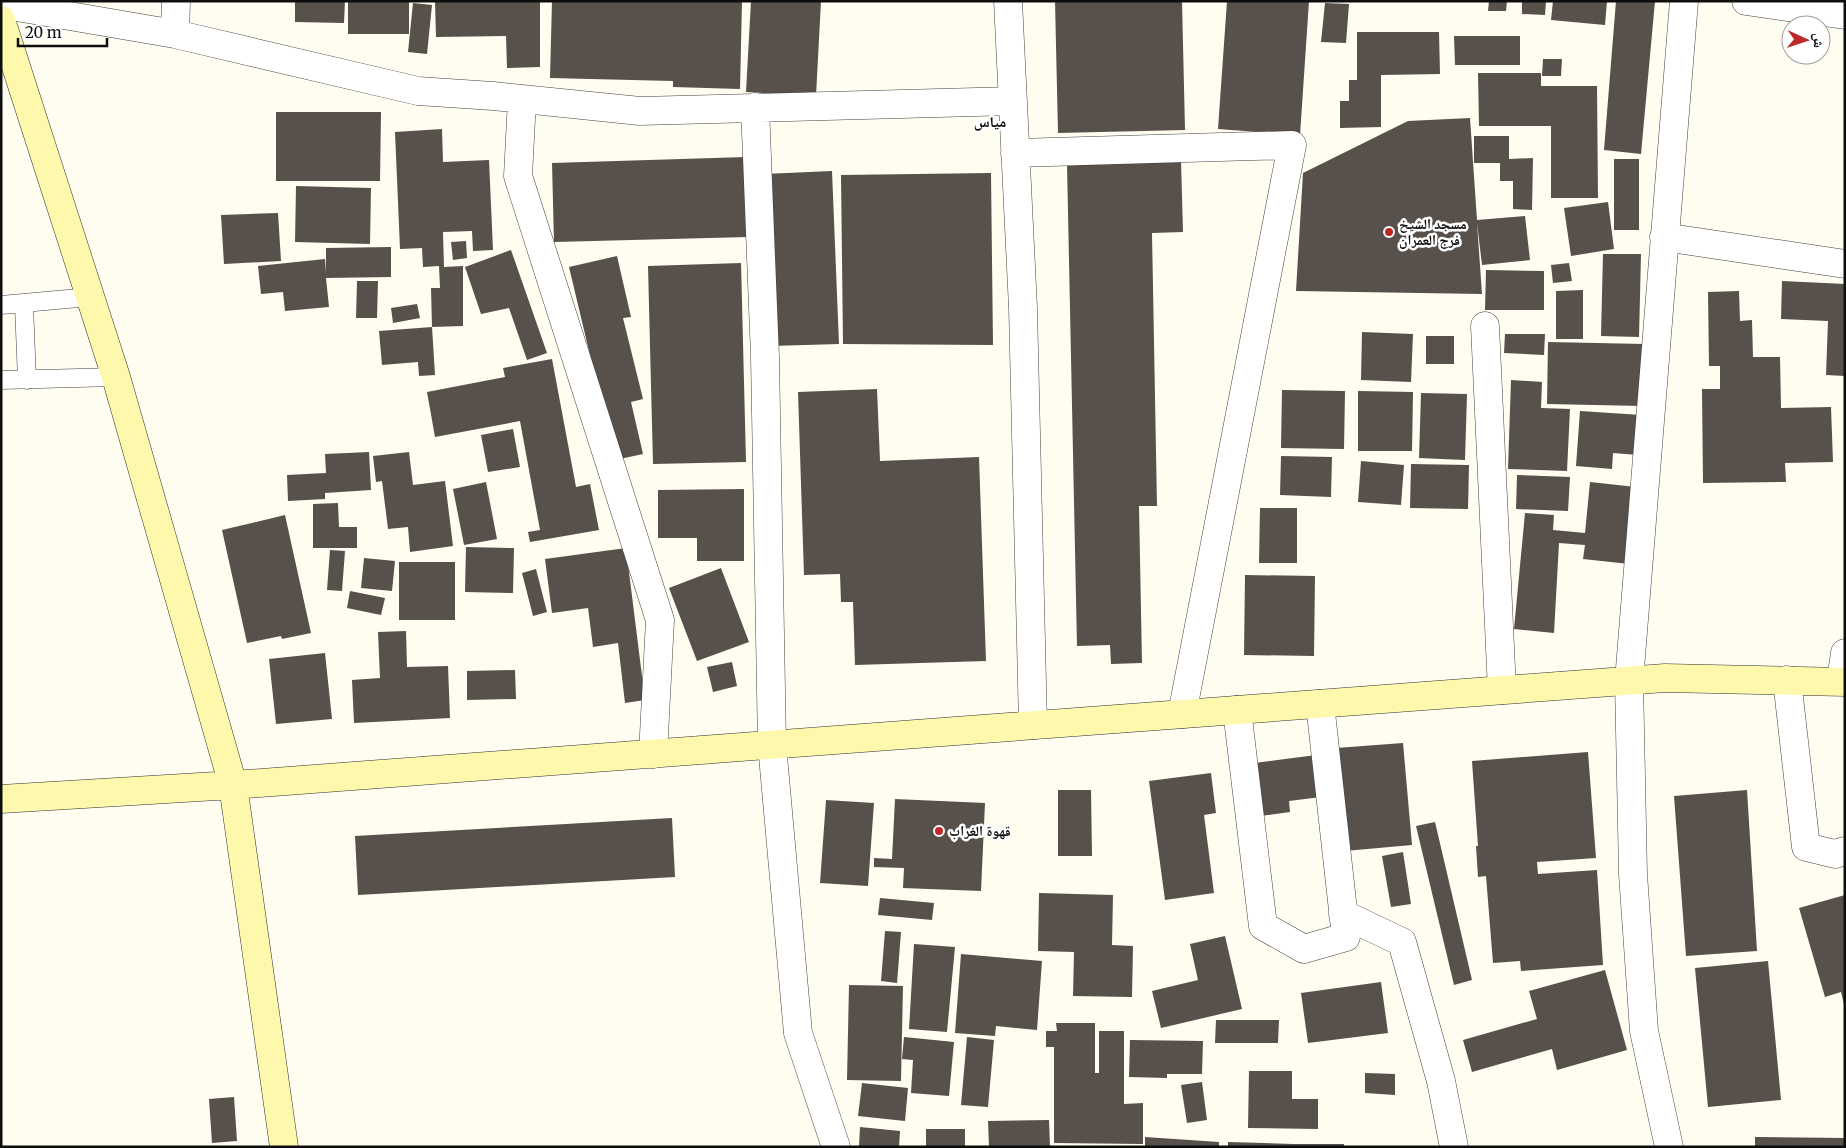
<svg xmlns="http://www.w3.org/2000/svg" width="1846" height="1148" viewBox="0 0 1846 1148" font-family="Merriweather,'Noto Naskh Arabic',serif">
  <style>
    .building { fill: #57504b }
    .lines { fill: none; stroke-linecap: round; stroke-linejoin: round }
    .lane-casing { stroke: #414141; stroke-width: 19 }
    .street-casing { stroke: #414141; stroke-width: 29 }
    .secondary-casing { stroke: #303030; stroke-width: 29 }
    .lane { stroke: #fff; stroke-width: 18 }
    .street { stroke: #fff; stroke-width: 28 }
    .secondary { stroke: #fdf8ac; stroke-width: 28 }
    .poi-dot { fill: #bd2829; stroke: #fff; stroke-width: 2 }
    .labels { text-anchor: middle; stroke-width: 5; stroke-linejoin: round; paint-order: stroke }
    .poi-label { font-size: 14px; font-weight: bold; fill: #0e0e0e; stroke: #fff; text-anchor: start }
    .neighbourhood-label { font-size: 15px; font-weight: bold; fill: #0e0e0e; stroke: #fff }
  </style>
  <rect width="100%" height="100%" fill="#fffcf0"/>
  <path class="building" d="M295 1H345L344 23 295 22Z
    M348 1H409V34H348Z
    M435 1H540V67L507 68 506 36 436 37Z
    M552 1H742L740 89 673 87V81L550 78Z
    M751 1H821L816 96 746 92Z
    M1055 1H1182L1185 130 1058 133Z
    M1227 1H1309L1300 135 1218 129Z
    M1489 1H1507L1506 11H1488Z
    M1522 1H1546L1545 15 1522 14Z
    M1553 1H1607L1605 25 1551 20Z
    M1616 1H1655L1641 154 1604 150Z
    M413 3 432 5 427 54 408 52Z
    M1325 3 1349 4 1346 43 1321 42Z
    M1357 32H1439L1440 74 1381 75V127L1340 128V101H1349V80H1357Z
    M1454 36H1520V65H1455Z
    M1543 59H1562L1561 76H1542Z
    M1478 73H1541V86H1597L1598 198H1551V126H1479Z
    M276 112H381L380 181H276Z
    M1470 118 1477 220 1525 216 1530 260 1482 265 1477 223 1482 294 1296 291 1303 173 1408 121Z
    M442 129 443 162 489 160 493 250 473 251 472 231 443 232 444 267 463 266V326L432 327 431 288H440L439 266 423 267 422 248 400 249 395 132Z
    M1474 136H1509V159L1533 158 1532 210 1513 209V181H1500V163H1474Z
    M746 157 748 237 554 242 552 163Z
    M1614 159H1639V230H1614Z
    M1181 161 1183 232 1152 233 1157 506H1139L1142 663 1111 664 1110 645 1077 646 1067 164Z
    M832 171 839 344 771 346 764 174Z
    M991 173 993 345 843 344 841 175Z
    M296 186 371 188 370 244 295 242Z
    M1608 202 1614 249 1571 256 1564 208Z
    M278 213 281 261 224 264 221 215Z
    M466 241 467 258 453 260 451 242Z
    M391 247V277L326 278 329 307 285 311 283 292 261 294 258 266 325 259 326 273V248Z
    M511 250 547 353 527 360 509 308 481 314 465 267Z
    M1603 254H1641L1639 337 1601 336Z
    M617 256 631 317 623 318 643 399 631 402 643 454 615 460 569 267Z
    M741 263 746 462 653 464 648 266Z
    M1569 263 1572 281 1553 283 1551 265Z
    M1486 270 1544 271V310H1485Z
    M357 281H378L377 318H356Z
    M1782 281 1845 284V376L1826 375 1828 321 1781 319Z
    M1583 290V339H1556V291Z
    M1739 291 1740 321 1752 320 1753 357H1780L1781 408 1831 407 1833 462 1785 463 1786 482 1703 483 1702 389H1720V366H1709L1708 292Z
    M417 304 420 318 393 323 391 308Z
    M432 327 435 375 419 376 418 362 382 365 379 331Z
    M1362 332 1413 334 1411 382 1361 380Z
    M1505 334H1545L1544 355 1504 353Z
    M1426 336H1454V364H1426Z
    M1548 342 1644 344 1643 406 1547 404Z
    M552 359 576 487 590 484 599 530 530 542 528 532 540 530 520 421 435 437 427 392 505 377 503 368Z
    M1511 380 1542 382 1541 408 1570 409 1567 471 1508 469Z
    M877 389 880 461 979 457 986 661 855 665 853 602H841L840 574 804 575 798 392Z
    M1282 390 1345 391 1344 449 1281 448Z
    M1358 391 1413 392 1412 451H1358Z
    M1421 393 1467 394 1465 460 1419 458Z
    M1580 411 1641 415 1638 455 1613 453 1612 469 1576 466Z
    M513 429 520 467 488 472 481 435Z
    M369 452 371 490 325 493V499L288 501 287 475 326 473 325 454Z
    M409 452 413 485 445 481 453 546 410 552 408 527 388 529 382 481 376 482 373 456Z
    M1281 456 1332 457 1331 497 1280 495Z
    M1361 461 1404 465 1401 505 1358 502Z
    M1411 464 1469 465 1468 509 1410 508Z
    M1517 475 1570 477 1568 511 1516 509Z
    M486 482 497 539 464 545 453 489Z
    M1590 482 1636 487 1629 564 1583 559 1585 545 1559 543 1554 633 1514 629 1525 513 1554 515 1553 530 1585 533Z
    M744 489V561H697V538H658V490Z
    M338 503 339 527H357V548H313V504Z
    M1260 508H1297V563H1259Z
    M285 515 311 633 282 639 281 636 247 643 222 530Z
    M466 547 514 548 513 593 465 592Z
    M626 548 645 700 625 703 618 643 593 647 588 608 552 613 545 559Z
    M330 550 345 551 342 591 327 590Z
    M364 558 395 561 392 591 361 588Z
    M399 562H455V620H399Z
    M721 568 749 642 697 661 669 588Z
    M536 569 547 612 533 616 522 573Z
    M1245 575 1315 576 1314 656 1244 655Z
    M350 591 385 598 381 615 347 608Z
    M406 631 407 667 448 666 450 718 354 723 352 680 380 678 378 632Z
    M325 653 332 719 276 724 269 659Z
    M732 662 737 686 713 692 707 667Z
    M515 670 516 699 467 700V671Z
    M1403 743 1412 845 1345 851 1336 748Z
    M1588 752 1596 858 1537 862 1538 874 1597 870 1603 965 1521 971 1520 961 1493 963 1486 876 1478 877 1476 846H1478L1472 761Z
    M1316 755 1321 797 1289 801 1290 812 1260 816 1254 763Z
    M1211 773 1216 813 1204 815 1214 893 1165 900 1149 781Z
    M1058 790H1091L1092 856H1058Z
    M1747 790 1757 951 1686 956 1674 796Z
    M895 799 985 803 981 891 903 888 904 868 874 867V858L892 859Z
    M826 800 874 803 868 886 820 883Z
    M672 818 675 877 358 895 355 836Z
    M1435 822 1472 980 1454 985 1416 826Z
    M1403 852 1411 904 1391 907 1382 856Z
    M1039 893 1113 895 1112 945 1133 946 1132 997 1073 996 1074 952 1038 951Z
    M1845 895V1004H1844L1841 992 1825 997 1799 908Z
    M880 898 934 903 932 920 878 915Z
    M885 931 901 932 897 983 881 981Z
    M1225 936 1242 1009 1161 1028 1152 991 1198 980 1190 944Z
    M914 944 955 947 947 1032 909 1029Z
    M961 954 1042 961 1037 1030 996 1026 995 1036 955 1033Z
    M1768 961 1781 1100 1708 1107 1695 968Z
    M1605 970 1627 1050 1557 1070 1552 1049 1472 1072 1463 1040 1537 1019 1529 991Z
    M1381 982 1388 1033 1308 1043 1301 993Z
    M849 985 903 986 901 1081 847 1080Z
    M1216 1020H1279L1278 1043H1215Z
    M1056 1023H1095V1073H1099V1031H1124V1104L1143 1103V1144L1054 1143V1047H1046V1031H1057Z
    M904 1037 954 1042 949 1096 911 1093 913 1060 902 1059Z
    M967 1037 994 1040 988 1107 961 1105Z
    M1130 1040 1203 1041 1202 1074H1167V1078L1129 1077Z
    M1249 1071H1292V1099H1318V1129L1248 1128Z
    M1365 1073 1395 1074V1095L1365 1093Z
    M1202 1082 1207 1120 1187 1123 1181 1085Z
    M862 1083 908 1088 905 1121 858 1116Z
    M234 1097 237 1141 212 1143 209 1099Z
    M1049 1120 1050 1147H989L988 1121Z
    M860 1127 900 1131 899 1147H859Z
    M926 1129H965V1147H926Z
    M1145 1137 1219 1142V1147H1145Z
    M1755 1137 1845 1138V1147H1755Z
    M1228 1142 1293 1144H1344V1147H1228Z"/>
  <g class="lines">
    <defs>
      <path id="lane" d="M1 305 90 297
        M24 305 27 380
        M1 380 116 377"/>
      <path id="street" d="M1008 1 1023 308 1033 725
        M1746 1 1845 15
        M1 7H17L175 34 418 91 493 96 640 111 1013 101
        M175 34 176 1
        M522 100 518 176 660 620 653 754
        M755 107 765 357 772 745 798 1033 836 1147
        M1015 153 1292 145 1182 714
        M1664 237 1845 264
        M1485 326 1502 690
        M1787 680 1806 847 1835 854 1845 851
        M1841 681 1845 653
        M1237 710 1263 926 1304 949 1346 937 1320 704
        M1343 914 1402 942 1441 1081 1454 1147
        M1669 1147 1644 1031 1633 874 1629 681 1684 1"/>
      <path id="secondary" d="M1 20 116 377 233 785 284 1147
        M1 799 233 785 1665 678 1845 682"/>
    </defs>
    <use href="#lane" class="lane-casing"/>
    <use href="#street" class="street-casing"/>
    <use href="#secondary" class="secondary-casing"/>
    <use href="#lane" class="lane"/>
    <use href="#street" class="street"/>
    <use href="#secondary" class="secondary"/>
  </g>
  <g class="poi-dot">
    <circle cx="1389" cy="232" r="5"/>
    <circle cx="939" cy="831" r="5"/>
  </g>
  <g class="labels">
    <g class="poi-label">
      <text x="1399" y="229">مسجد الشيخ<tspan x="1399" dy="16">فرج العمران</tspan></text>
      <text x="949" y="836">قهوة الغراب</text>
    </g>
    <g class="neighbourhood-label">
      <text x="990" y="127">مياس</text>
    </g>
  </g>
  <rect width="1846" height="1148" fill="none" stroke="#0e0e0e" stroke-width="5"/>
  <g transform="translate(1806 40) rotate(93)"><circle r="24" fill="#ffffff" stroke="#9f9f9f"/>
  <path d="M0-4L9 19L0 12L-9 19Z" fill="#bd2829"/>
  <text y="-8" font-size="14" font-weight="bold" text-anchor="middle" fill="#0e0e0e">ش</text>
  </g>
  <path d="M18 38v8h89v-8" fill="none" stroke="#0e0e0e" stroke-width="2.5"/>
  <text x="25" y="38" font-size="15" fill="#0e0e0e" stroke="#ffffff" stroke-width="4" paint-order="stroke">20 m</text>
</svg>
